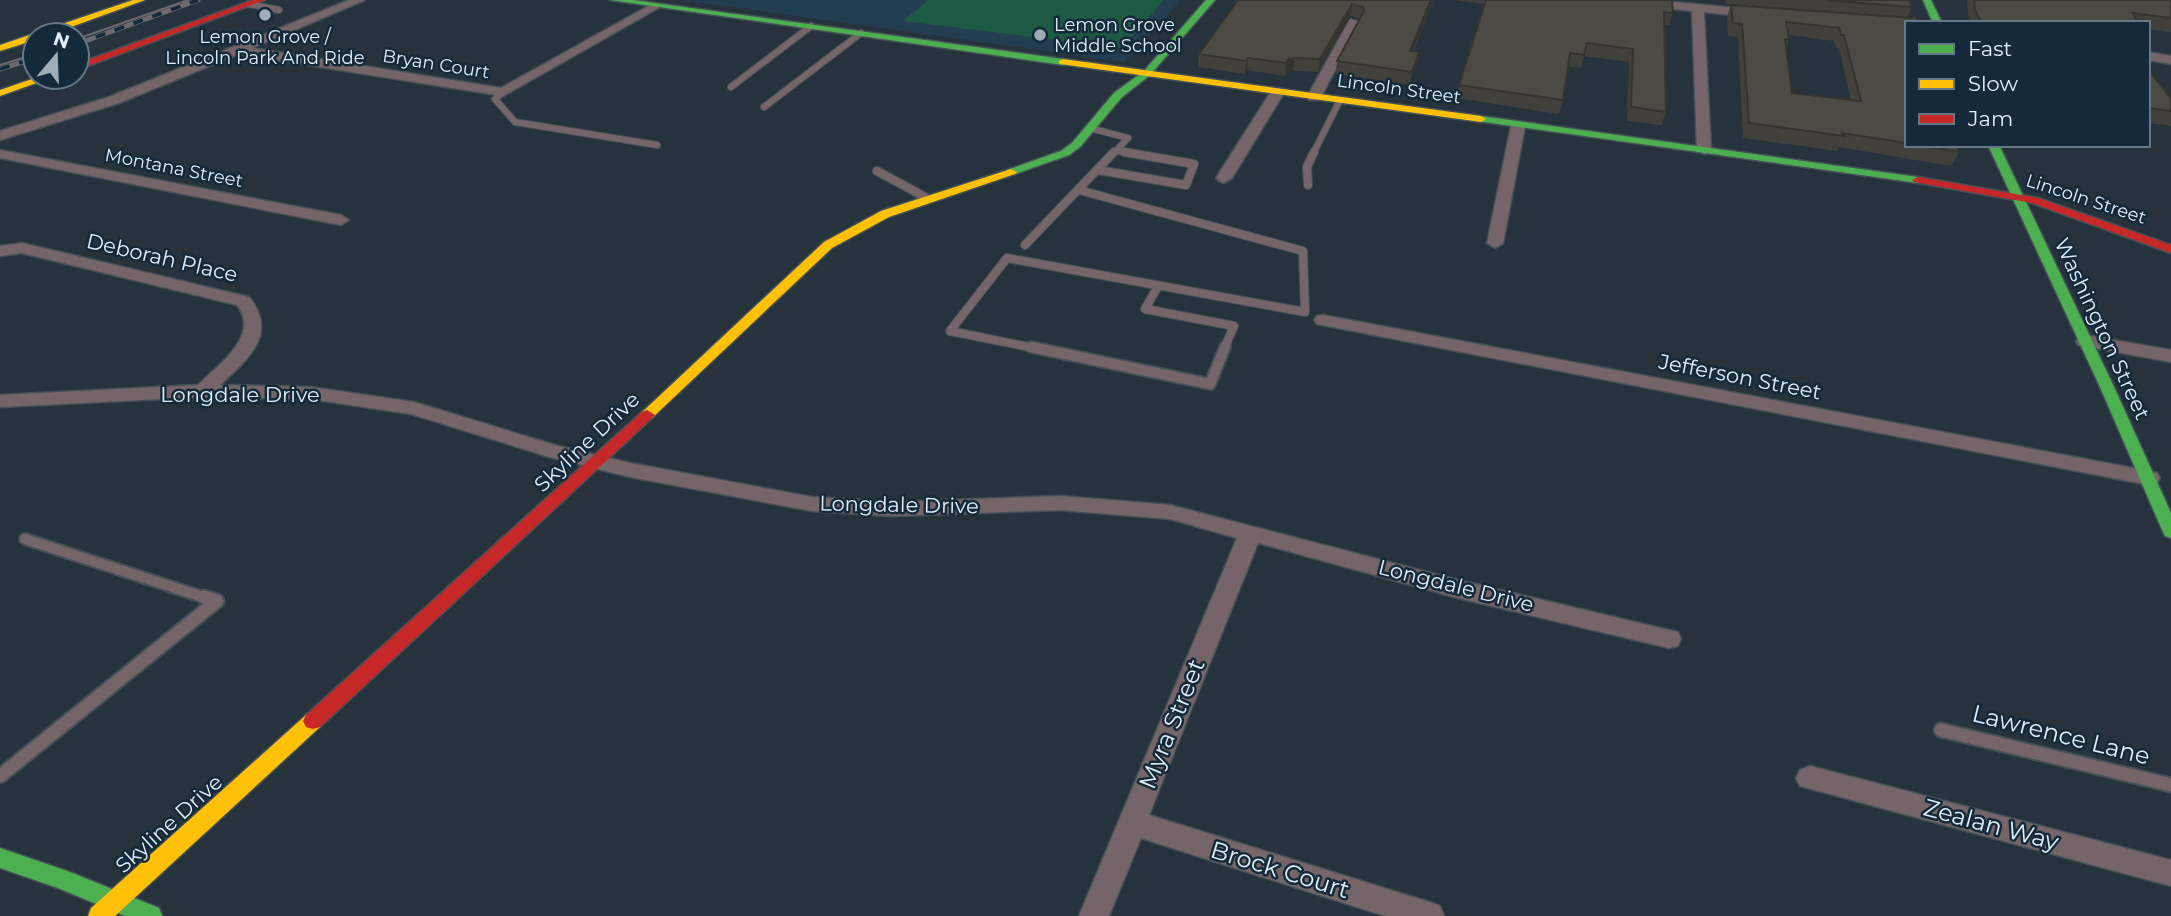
<svg xmlns="http://www.w3.org/2000/svg" width="2171" height="916" viewBox="0 0 2171 916" font-family="Montserrat,sans-serif">
  <style>
    .built { fill: #233d51 }
    .green { fill: #1c5a43 }
    .lines { fill: none; stroke-linecap: round; stroke-linejoin: round }
    .lane-far3-casing { stroke: #455058; stroke-width: 8 }
    .lane-far2-casing { stroke: #455058; stroke-width: 10 }
    .lane-far1-casing { stroke: #455058; stroke-width: 14 }
    .lane-casing { stroke: #455058; stroke-width: 17 }
    .street-casing { stroke: #455058; stroke-width: 3 }
    .fast-casing { stroke: #455058; stroke-width: 3 }
    .slow-casing { stroke: #455058; stroke-width: 3 }
    .jam-casing { stroke: #455058; stroke-width: 3 }
    .lane-far3 { stroke: #756568; stroke-width: 6 }
    .lane-far2 { stroke: #756568; stroke-width: 8 }
    .lane-far1 { stroke: #756568; stroke-width: 10 }
    .lane { stroke: #756568; stroke-width: 13 }
    .street { fill: #756568; fill-rule: evenodd }
    .fast { fill: #4caf50; fill-rule: evenodd }
    .slow { fill: #ffc107; fill-rule: evenodd }
    .jam { fill: #c62828; fill-rule: evenodd }
    .tram { stroke: #6c6a6f; stroke-width: 2 }
    .rail-casing { stroke: #6c6a6f; stroke-width: 5 }
    .rail { stroke: #142a3a; stroke-width: 3.5; stroke-dasharray: 10; stroke-linecap: butt }
    .wall { fill: #41403a; fill-rule: evenodd }
    .shaded-wall { fill: #35342f }
    .building { fill: #4c4b43; stroke: #35342f; stroke-width: 2; fill-rule: evenodd }
    .poi-dot { fill: #9fadb6; stroke: #142a3a; stroke-width: 2.5 }
    .labels { text-anchor: middle; stroke-width: 5; stroke-linejoin: round; paint-order: stroke }
    .far-poi-label { font-size: 18px; fill: #e0eef8; stroke: #142a3a; text-anchor: start }
    .far-street-label { font-size: 18px; fill: #e0eef8; stroke: #142a3a }
    .street-label { font-size: 21px; fill: #e0eef8; stroke: #142a3a }
    .near-street-label { font-size: 24px; fill: #e0eef8; stroke: #142a3a }
  </style>
  <rect width="100%" height="100%" fill="#26333c"/>
  <path class="built" d="M681 0H1181L1125 62Z"/>
  <path class="green" d="M928 0H1164L1122 48 903 21Z"/>
  <g class="lines">
    <defs>
      <path id="lane-far3" d="M249 4 279 10
        M731 87 811 26
        M503 92 495 99 515 122 657 145
        M764 107 861 33
        M1090 128 1128 138 1113 154
        M1117 151 1134 154
        M1313 154 1340 100"/>
      <path id="lane-far2" d="M1098 170 1186 185 1194 164 1124 152
        M877 171 925 197
        M1308 185 1307 167 1314 152
        M1025 245 1114 152
        M1158 286 1145 309 1234 326 1224 349
        M1039 349 950 331 1007 258 1305 312 1303 251 1079 190"/>
      <path id="lane-far1" d="M1031 347 1210 384 1225 347
        M25 539 209 599"/>
      <path id="lane" d="M1941 730 2171 785
        M0 776 217 601 204 597"/>
      <path id="street" d="M349 0H365L252 48 501 88 652 4 662 6 503 96 239 54 119 103 0 140V131L109 97Z
        M1611 0H1652L1758 10 1764 14 1758 18 1704 12 1711 150 1709 153 1704 154 1697 150 1692 11 1617 3Z
        M1350 19 1360 22 1321 97 1319 100H1309L1307 97Z
        M2148 52 2171 56V64L2148 60Z
        M1277 89 1284 93 1232 178 1224 183 1219 181 1216 178 1270 93Z
        M1518 122 1525 126 1503 243 1495 248 1487 243 1511 126Z
        M0 150 341 215 349 220 341 225 0 158Z
        M22 243 249 297C279 334 248 359 220 385L310 387 414 402 558 446 630 463 812 497 893 502 1060 496 1170 505 1458 580 1669 630 1678 632 1681 639 1678 646 1669 648 1458 598 1258 543 1149 815 1429 902 1440 906 1444 916H1385L1141 838 1109 916H1079L1237 538 1170 519 1060 510 893 516 812 511 630 477 546 456 411 414 310 399 203 397 0 407V395L198 385C218 365 261 336 237 305L22 253 0 256V246Z
        M1323 315 2149 471 2157 473 2160 478 2157 483 2149 485 1317 324 1314 320 1317 316Z
        M2085 335 2171 350V362L2078 345 2076 341Z
        M1810 766 2171 860V886L1800 786 1796 778 1800 770Z"/>
      <path id="fast" d="M610 0H633L1063 59 1068 62 1063 65Z
        M1206 0H1215L1150 75 1122 97 1080 147 1069 155 1015 174H1007V170L1061 151 1072 143 1114 93 1144 71Z
        M1923 0H1931L1942 23H1933Z
        M1481 116 1918 177 1924 180 1918 183 1477 121 1476 119Z
        M1988 145H1999L2114 387 2171 513V538L2165 536 2163 532 2100 387Z
        M0 848 70 872 159 908 162 916H125L58 888 0 868Z"/>
      <path id="slow" d="M133 0H145L49 35H35V40L0 51V45Z
        M1063 59 1481 116 1486 119 1481 122 1060 64 1058 62Z
        M38 77H53L0 96V90Z
        M1011 169 1017 172 1015 174 889 217 832 248 652 418H642L639 415 824 242 881 211Z
        M313 713 320 715 323 721 320 727 115 916H88L91 908 306 715Z"/>
      <path id="jam" d="M253 0H265L77 70V64Z
        M1918 177 2038 198 2171 245V253L2032 203 1914 182 1912 180Z
        M647 410 655 415 652 418 320 727 313 729 306 727 303 721 306 715 642 412Z"/>
    </defs>
    <use href="#lane-far3" class="lane-far3-casing"/>
    <use href="#lane-far2" class="lane-far2-casing"/>
    <use href="#lane-far1" class="lane-far1-casing"/>
    <use href="#lane" class="lane-casing"/>
    <use href="#street" class="street-casing"/>
    <use href="#fast" class="fast-casing"/>
    <use href="#slow" class="slow-casing"/>
    <use href="#jam" class="jam-casing"/>
    <use href="#lane-far3" class="lane-far3"/>
    <use href="#lane-far2" class="lane-far2"/>
    <use href="#lane-far1" class="lane-far1"/>
    <use href="#lane" class="lane"/>
    <use href="#street" class="street"/>
    <use href="#fast" class="fast"/>
    <use href="#slow" class="slow"/>
    <use href="#jam" class="jam"/>
    <path class="tram" d="M77 39 188 0
      M0 65 35 54"/>
    <defs>
      <path id="rail" d="M77 44 198 0
        M0 69 35 58"/>
    </defs>
    <use href="#rail" class="rail-casing"/>
    <use href="#rail" class="rail"/>
  </g>
  <path class="wall" d="M1238 0H1434L1413 52 1416 65 1410 85 1336 74 1337 61 1360 19 1351 16 1318 72 1293 71 1287 72 1285 76 1247 70 1245 74 1198 67 1199 54Z
    M1453 0H1672L1673 13 1669 25H1664L1666 112 1662 125 1627 121 1629 62 1584 56 1581 68 1568 66 1563 100 1559 114 1456 98 1459 85 1485 4Z
    M1725 0H1909L1912 7 1907 18V145H1956L1959 152 1951 166 1839 147 1837 151 1743 138 1738 37 1728 36 1727 17 1731 5 1749 6 1725 4ZM1789 35 1834 41 1836 48H1839L1851 100 1792 93 1786 49 1789 40Z
    M1967 0H2171V32L2148 29V23H1969Z
    M2148 70 2171 98V126L2148 123Z"/>
  <path class="shaded-wall" d="M1431 0H1434L1407 64 1410 51Z
    M1352 4 1351 16 1318 72 1320 59Z
    M1419 52 1416 65 1410 85 1412 72Z
    M1248 58 1247 70 1245 74 1246 61Z
    M1295 58 1293 71 1287 72 1285 76 1286 63 1289 59Z"/>
  <path class="building" d="M1238 0H1431L1410 51 1419 52 1412 72 1337 61 1364 11 1363 7 1352 4 1320 59 1295 58 1289 59 1286 63 1248 58 1246 61 1199 54Z
    M1486 0H1672L1673 13 1664 12 1666 112 1631 107 1633 49 1587 43 1584 55 1570 53 1563 100 1459 85Z
    M1826 0H1909L1912 7Z
    M1974 0H2171V18L2133 13 2137 22 1982 23 1975 10Z
    M1731 5 1912 18 1915 15 1918 23H1907V143L1842 133 1844 136 1749 123 1742 24 1733 23ZM1786 22 1839 28 1841 35H1844L1861 101 1792 93 1785 39 1789 40Z
    M2148 70 2171 98V111L2148 108Z
    M1920 145H1956L1959 152Z"/>
  <g class="poi-dot">
    <circle cx="265" cy="15" r="7"/>
    <circle cx="1040" cy="35" r="7"/>
  </g>
  <g class="labels">
    <g class="far-poi-label">
      <text x="1054" y="31">Lemon Grove<tspan x="1054" dy="21">Middle School</tspan></text>
      <text x="265" y="43" text-anchor="middle">Lemon Grove /<tspan x="265" dy="21">Lincoln Park And Ride</tspan></text>
    </g>
    <g class="far-street-label">
      <text transform="translate(436 64) rotate(9)" y="6">Bryan Court</text>
      <text transform="translate(1399 89) rotate(8)" y="6">Lincoln Street</text>
      <text transform="translate(174 168) rotate(11)" y="6">Montana Street</text>
      <text transform="translate(2086 199) rotate(18)" y="6">Lincoln Street</text>
    </g>
    <g class="street-label">
      <text transform="translate(162 258) rotate(13)" y="7">Deborah Place</text>
      <text transform="translate(2102 329) rotate(65)" y="7">Washington Street</text>
      <text transform="translate(1740 377) rotate(11)" y="7">Jefferson Street</text>
      <text x="240" y="402">Longdale Drive</text>
      <text transform="translate(587 442) rotate(-43)" y="7">Skyline Drive</text>
      <text transform="translate(899 505) rotate(1)" y="7">Longdale Drive</text>
      <text transform="translate(1456 586) rotate(14)" y="7">Longdale Drive</text>
      <text transform="translate(169 824) rotate(-42)" y="7">Skyline Drive</text>
    </g>
    <g class="near-street-label">
      <text transform="translate(1172 724) rotate(-68)" y="8">Myra Street</text>
      <text transform="translate(2061 735) rotate(14)" y="8">Lawrence Lane</text>
      <text transform="translate(1991 825) rotate(15)" y="8">Zealan Way</text>
      <text transform="translate(1280 870) rotate(17)" y="8">Brock Court</text>
    </g>
  </g>
  <rect x="1905" y="21" width="245" height="126" fill="#142a3a" stroke="#667886" stroke-width="2"/>
  <rect x="1919" y="44" width="35" height="10" fill="#4caf50" stroke="#667886" stroke-width="2"/>
  <text x="1968" y="56" font-size="21" fill="#e0eef8">Fast</text>
  <rect x="1919" y="79" width="35" height="10" fill="#ffc107" stroke="#667886" stroke-width="2"/>
  <text x="1968" y="91" font-size="21" fill="#e0eef8">Slow</text>
  <rect x="1919" y="114" width="35" height="10" fill="#c62828" stroke="#667886" stroke-width="2"/>
  <text x="1968" y="126" font-size="21" fill="#e0eef8">Jam</text>
  <g transform="translate(56 56) rotate(19)"><circle r="33" fill="#142a3a" stroke="#667886" stroke-width="2"/>
  <path d="M0-5L12 26L0 18L-12 26Z" fill="#9fadb6"/>
  <text y="-10" font-size="19" font-weight="bold" text-anchor="middle" fill="#e0eef8">N</text>
  </g>
</svg>
